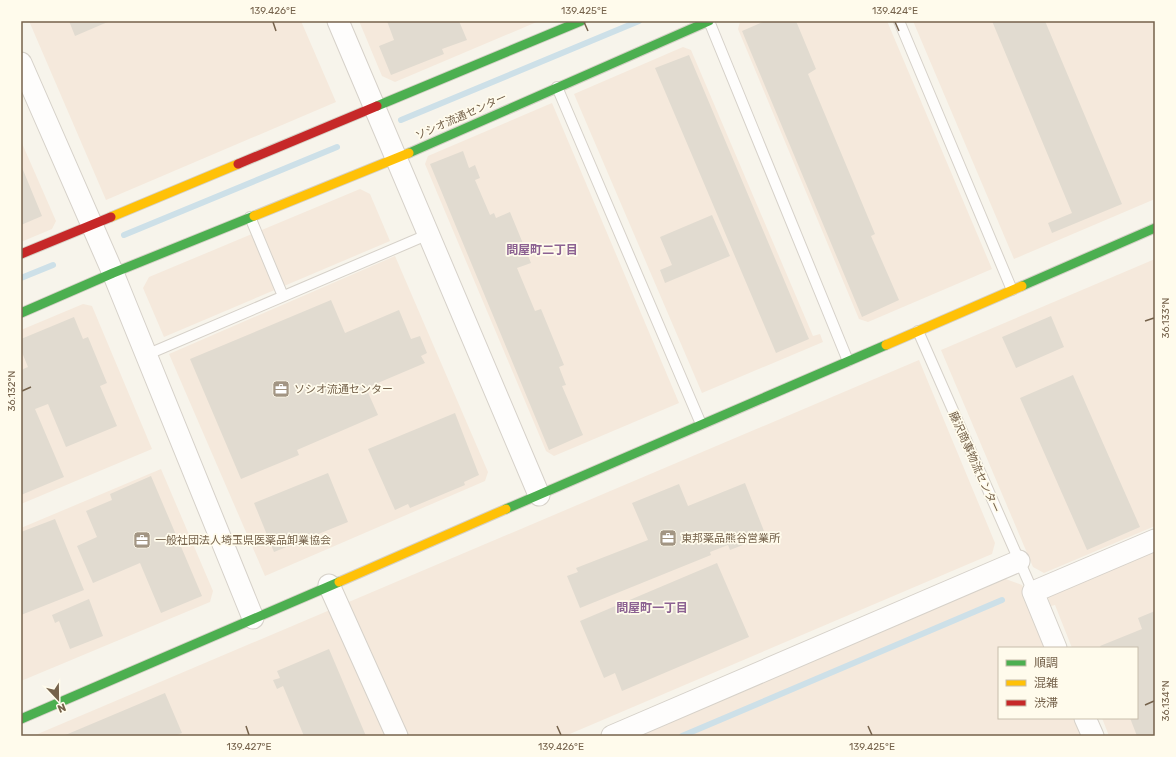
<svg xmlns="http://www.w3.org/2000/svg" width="1176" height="757" viewBox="0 0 1176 757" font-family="Rubik,'Noto Sans JP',sans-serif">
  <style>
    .commercial { fill: #f5e9dc }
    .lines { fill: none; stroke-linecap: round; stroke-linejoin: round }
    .stream { stroke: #cde0e8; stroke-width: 6 }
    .building { fill: #e1dbd0 }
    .lane-casing { stroke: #d6d1c9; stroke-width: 12 }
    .street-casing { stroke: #d6d1c9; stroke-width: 23 }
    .fast-casing { stroke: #d5d0c6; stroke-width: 11 }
    .slow-casing { stroke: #d5d0c6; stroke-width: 11 }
    .jam-casing { stroke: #d5d0c6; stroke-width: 11 }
    .lane { stroke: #fefdfc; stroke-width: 10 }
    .street { stroke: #fefdfc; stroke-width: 21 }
    .fast { stroke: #4caf50; stroke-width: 9 }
    .slow { stroke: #ffc107; stroke-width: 9 }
    .jam { stroke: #c62828; stroke-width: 9 }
    .ticks { fill: none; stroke: #75624b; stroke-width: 1.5 }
    .labels { text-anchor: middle; stroke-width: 3.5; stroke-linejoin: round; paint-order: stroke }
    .street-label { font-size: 11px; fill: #75624b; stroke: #fffbec }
    .poi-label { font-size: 11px; fill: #75624b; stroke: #fffbec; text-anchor: start }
    .neighbourhood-label { font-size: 12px; font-weight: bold; fill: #8c6292; stroke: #fffbec }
    .neatline { fill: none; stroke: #75624b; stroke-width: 1.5 }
    .ticks-label { font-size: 10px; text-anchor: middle; fill: #75624b }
  </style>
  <rect width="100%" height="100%" fill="#f7f4eb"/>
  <path class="commercial" d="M29 21H301L336 102 106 200Z
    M359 21H539L395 82 382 76Z
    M743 21H887L992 269 868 322 859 319 738 29 740 22Z
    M913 21H1155V199L1014 259Z
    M683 47 691 50 813 336 820 334 823 342 702 393 574 94Z
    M552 103 679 403 554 456 546 451 425 164 428 156Z
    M21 141 56 221 52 229 21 242Z
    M360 189 370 194 390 241 164 337 143 288 149 277Z
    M395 256 488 472 485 481 265 576 169 354Z
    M1155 259V526L1044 573 1033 567 941 350Z
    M83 304 92 306 152 449 21 504V330Z
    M919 360 995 543 992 554 565 736H33Z
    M161 469 213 591 210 602 21 681V528Z
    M1155 549V736H1109L1102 718H1137V648H1072L1055 605 1051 606 1047 595Z
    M1000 577 1022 585 1048 648H999V718H1076L1084 736H627Z"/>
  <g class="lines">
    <path class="stream" d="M401 120 639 21
      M124 235 337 147
      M21 278 53 265
      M682 736 1002 600"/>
  </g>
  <path class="building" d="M69 21H110L75 36Z
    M387 21H459L467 40 442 49 444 54 391 75 379 46 394 40Z
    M765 21H796L816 69 808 74 875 234 871 236 899 300 862 317 742 31Z
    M992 21H1045L1122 204 1052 233 1048 223 1072 213Z
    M689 55 809 339 776 353 655 68Z
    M463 151 469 168 475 165 480 178 475 180 490 215 494 213 496 218 510 212 531 263 517 268 535 311 541 309 564 365 559 367 566 385 562 386 583 435 549 450 430 164Z
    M21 165 42 216 21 225Z
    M712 215 730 256 665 283 660 270 672 265 660 237Z
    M331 300 345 333 399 310 411 339 420 336 427 353 421 356 425 363 366 388 378 415 297 450 299 455 241 479 190 359Z
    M1051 316 1064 347 1016 368 1002 337Z
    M74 317 83 339 88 337 107 383 100 386 117 426 66 447 48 404 35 409 64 477 21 495V370L28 367 21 350V339Z
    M1073 375 1140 527 1087 550 1020 398Z
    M455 413 479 475 464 482 465 485 410 508 408 504 395 510 368 449Z
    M328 473 348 522 274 552 254 503Z
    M151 476 202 596 161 613 140 563 93 583 77 546 97 537 86 511 112 500 110 494Z
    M745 483 766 536 730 550 728 545 710 552 711 555 580 608 567 576 578 572 576 568 648 540 632 503 679 484 688 506Z
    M55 519 84 590 21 615V532Z
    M717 563 749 637 622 691 615 673 604 678 580 621Z
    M89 599 103 636 70 649 59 621 55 623 52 615Z
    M1155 611V733L1148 736H1137L1130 718H1137V648H1101L1100 646 1142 629 1138 618Z
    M329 649 366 736H304L283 686 277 689 273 680 280 678 277 671Z
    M165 693 182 733 174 736H63Z"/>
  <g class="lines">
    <defs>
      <path id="lane" d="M709 21 848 361
        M899 21 1012 290
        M557 87 701 424
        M250 217 283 296
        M918 331 1033 592
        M146 355 429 234"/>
      <path id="street" d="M338 21 539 495
        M21 63 113 273 253 618
        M329 585 397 736
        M1056 648 1033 592 1155 540
        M1085 718 1093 736
        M612 736 1019 561"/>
      <path id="fast" d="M377 106 581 21
        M409 153 709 21
        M1022 286 1155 228
        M21 313 113 273 254 216
        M506 509 886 345
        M21 719 339 582"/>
      <path id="slow" d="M254 216 409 153
        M111 217 238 164
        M886 345 1022 286
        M339 582 506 509"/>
      <path id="jam" d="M238 164 377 106
        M21 254 111 217"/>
    </defs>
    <use href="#lane" class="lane-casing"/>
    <use href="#street" class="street-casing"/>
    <use href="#fast" class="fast-casing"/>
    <use href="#slow" class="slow-casing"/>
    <use href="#jam" class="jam-casing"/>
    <use href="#lane" class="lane"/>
    <use href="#street" class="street"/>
    <use href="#fast" class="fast"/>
    <use href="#slow" class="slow"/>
    <use href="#jam" class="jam"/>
  </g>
  <path class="ticks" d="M273 22 276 31M584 22 588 31M895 22 899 31M1145 321 1154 318M22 391 31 387M1145 705 1154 701M246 726 249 735M557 726 561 735M868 726 872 735"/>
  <defs>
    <symbol id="office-square" viewBox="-11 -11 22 22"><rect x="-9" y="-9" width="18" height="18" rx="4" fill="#a29583" stroke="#fffbec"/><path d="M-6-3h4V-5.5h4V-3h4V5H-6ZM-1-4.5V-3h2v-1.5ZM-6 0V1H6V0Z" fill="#fff"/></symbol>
  </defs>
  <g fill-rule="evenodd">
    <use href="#office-square" x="271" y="379" width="20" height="20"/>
    <use href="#office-square" x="658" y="528" width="20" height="20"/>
    <use href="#office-square" x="132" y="530" width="20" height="20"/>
  </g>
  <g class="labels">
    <g class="street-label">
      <text transform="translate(461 116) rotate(-24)" y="4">ソシオ流通センター</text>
      <text transform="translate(975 462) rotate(66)" y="4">藤沢商事物流センター</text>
    </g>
    <g class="poi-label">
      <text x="294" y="393">ソシオ流通センター</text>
      <text x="681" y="542">東邦薬品熊谷営業所</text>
      <text x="155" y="544">一般社団法人埼玉県医薬品卸業協会</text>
    </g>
    <g class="neighbourhood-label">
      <text x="542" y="254">問屋町二丁目</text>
      <text x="652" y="612">問屋町一丁目</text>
    </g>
  </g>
  <rect width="1176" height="757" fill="none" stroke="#fffbec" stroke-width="44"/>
  <rect x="998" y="647" width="140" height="72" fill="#fffbec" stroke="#c8beac"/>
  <rect x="1006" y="660" width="20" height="6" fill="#4caf50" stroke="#c8beac"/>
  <text x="1034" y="667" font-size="12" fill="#75624b">順調</text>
  <rect x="1006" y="680" width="20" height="6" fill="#ffc107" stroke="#c8beac"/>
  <text x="1034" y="687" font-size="12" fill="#75624b">混雑</text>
  <rect x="1006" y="700" width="20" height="6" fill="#c62828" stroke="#c8beac"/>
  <text x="1034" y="707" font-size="12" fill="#75624b">渋滞</text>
  <g transform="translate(58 699) rotate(158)" stroke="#fffbec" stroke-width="3" paint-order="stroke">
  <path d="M0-3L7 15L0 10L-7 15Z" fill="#75624b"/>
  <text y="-6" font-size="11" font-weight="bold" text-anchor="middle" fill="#75624b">N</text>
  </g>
  <rect x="22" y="22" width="1132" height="713" class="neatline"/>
  <g class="ticks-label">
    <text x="273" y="14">139.426°E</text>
    <text x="584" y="14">139.425°E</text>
    <text x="895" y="14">139.424°E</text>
    <text transform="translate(1165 318) rotate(-90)" y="4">36.133°N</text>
    <text transform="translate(11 391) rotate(-90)" y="4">36.132°N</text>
    <text transform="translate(1165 701) rotate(-90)" y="4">36.134°N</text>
    <text x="249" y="750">139.427°E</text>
    <text x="561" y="750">139.426°E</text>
    <text x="872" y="750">139.425°E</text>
  </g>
</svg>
